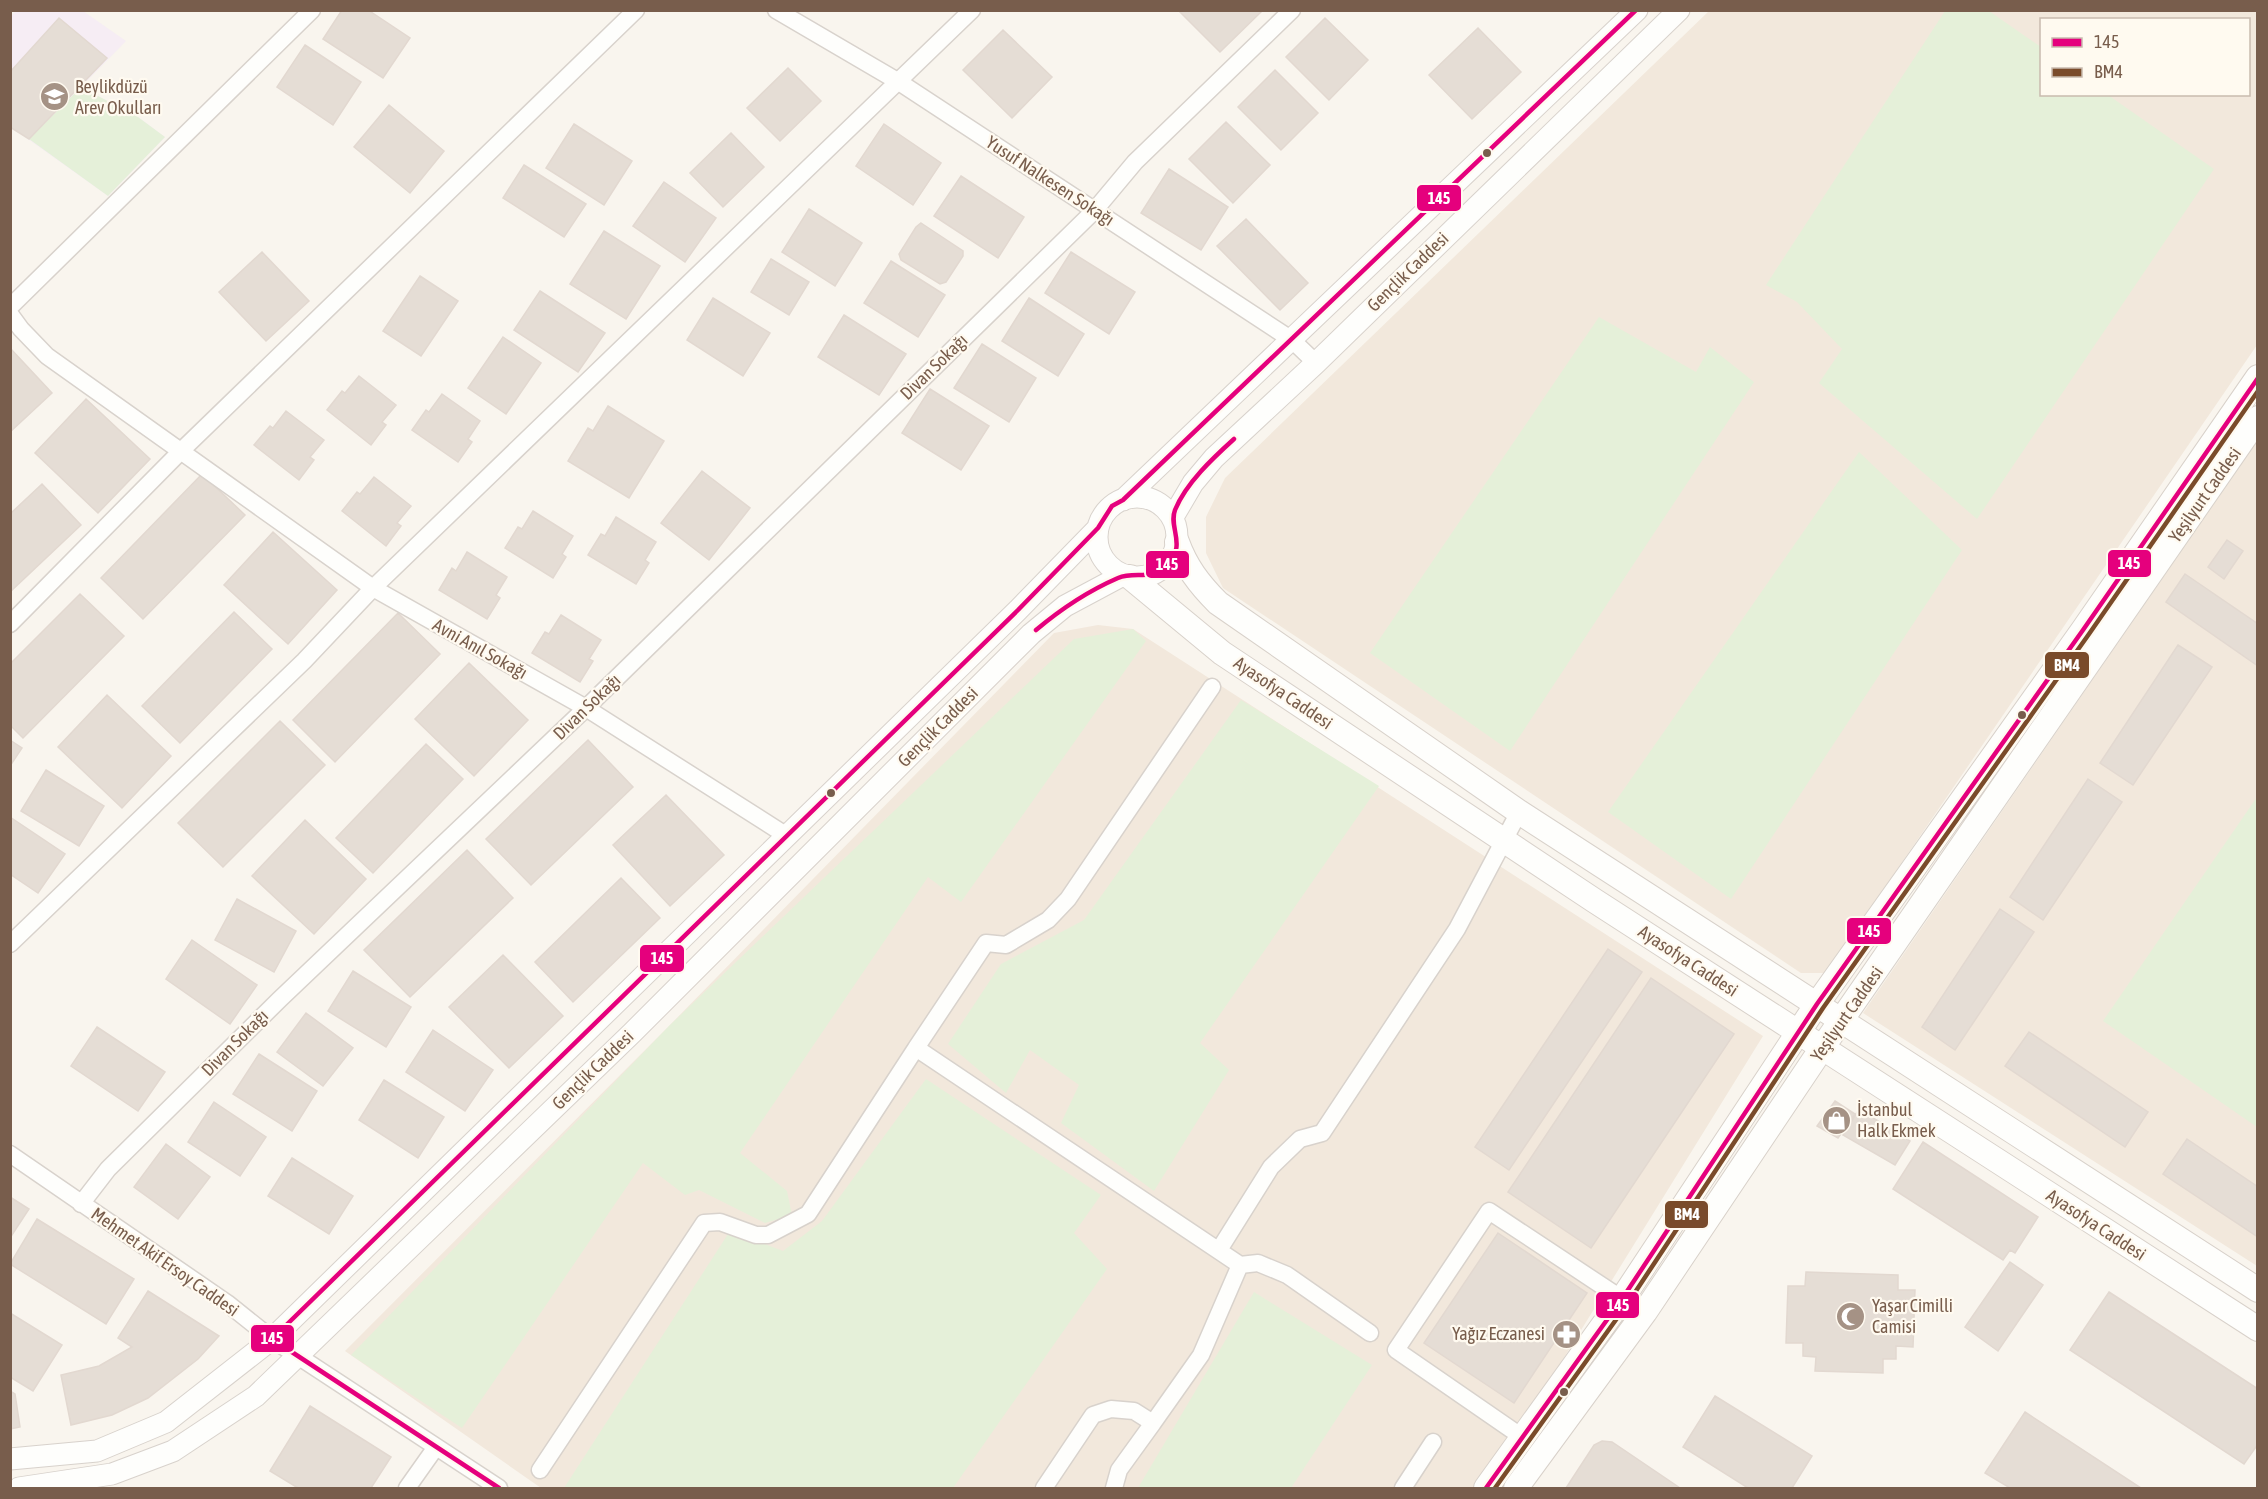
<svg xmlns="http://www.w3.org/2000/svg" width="2268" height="1499" viewBox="0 0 2268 1499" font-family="'Asap Condensed',sans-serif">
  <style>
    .residential { fill: #f2e8dc; fill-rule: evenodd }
    .education { fill: #f6edf4 }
    .green { fill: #e5f0d9 }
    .building { fill: #e5ddd5; stroke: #e2d8d0; stroke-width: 1.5 }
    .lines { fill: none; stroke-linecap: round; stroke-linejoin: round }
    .minor-casing { stroke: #d8d2cc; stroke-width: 19 }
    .tertiary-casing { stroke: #d8d2cc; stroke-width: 23 }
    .secondary-casing { stroke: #d8d1ca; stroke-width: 26 }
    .minor { stroke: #fefefc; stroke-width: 16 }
    .tertiary { stroke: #fefefc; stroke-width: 21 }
    .secondary { stroke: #fefefc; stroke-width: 24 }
    .bus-1-casing { stroke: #fffaf0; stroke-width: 9 }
    .bus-2-casing { stroke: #fffaf0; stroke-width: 9 }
    .bus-1 { stroke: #e5007d; stroke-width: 4.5 }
    .bus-2 { stroke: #7a4b2a; stroke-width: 4.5 }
    .bus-dot { fill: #785d4c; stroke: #fffaf0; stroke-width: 2 }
    .labels { text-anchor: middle; stroke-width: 4.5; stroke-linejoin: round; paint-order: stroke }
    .poi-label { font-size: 18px; fill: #785d4c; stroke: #fffaf0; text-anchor: start }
    .street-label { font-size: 18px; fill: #785d4c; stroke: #fffaf0 }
    .line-badge { stroke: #fffaf0; stroke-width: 2 }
    .badge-label { font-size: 16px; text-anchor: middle; font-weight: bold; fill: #fff }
  </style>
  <rect width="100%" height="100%" fill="#f9f5ee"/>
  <path class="residential" d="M1709 11H2257V345L1826 973H1801L1223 588 1206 553V517L1225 478ZM2042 20H2248V94H2042Z
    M2257 441V1266L1863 1013Z
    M1098 625 1133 629 1763 1036 1518 1432 1476 1488H541L345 1351 669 1026 1054 633Z"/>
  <path class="education" d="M16 11H83L126 41 81 87 138 117 165 137 108 196 11 127V16Z"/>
  <path class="green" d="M1945 11H1989L2041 47 2042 94 2108 95 2214 169 1977 519 1819 383 1842 349 1797 302 1766 285Z
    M81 87 138 117 165 137 108 196 29 139Z
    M1599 317 1696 372 1710 347 1754 382 1510 751 1370 653Z
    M1859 452 1962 550 1731 899 1608 812Z
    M1133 629 1146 641 961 902 928 877 740 1153 787 1191 792 1215 765 1223 699 1190 685 1195 643 1163 462 1428 351 1355 669 1026 1074 639Z
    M1241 700 1379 786 1200 1043 1229 1070 1154 1191 1061 1123 1079 1085 1030 1050 1006 1093 948 1044 1001 964 1084 920Z
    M2257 797V1127L2103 1021Z
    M926 1079 1101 1195 1074 1233 1107 1269 953 1488H564L730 1231 783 1251 822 1221Z
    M1254 1292 1372 1365 1291 1488H1138Z"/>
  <path class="building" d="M342 10H368L410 38 383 78 323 39Z
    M1182 10H1263L1220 52 1180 12Z
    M59 18 107 58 29 139 10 127V72Z
    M1325 18 1368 60 1329 100 1286 57Z
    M1478 28 1521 72 1472 119 1429 75Z
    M1003 30 1052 77 1012 118 963 70Z
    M305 45 361 82 333 125 277 87Z
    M788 68 821 101 780 141 747 108Z
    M1275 70 1318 113 1281 150 1238 107Z
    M389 105 444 151 410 193 354 147Z
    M1226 122 1270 165 1233 203 1189 159Z
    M574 124 632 161 604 205 546 168Z
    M884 124 941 163 913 205 856 166Z
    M731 133 764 167 723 207 690 173Z
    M524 165 586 204 564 237 503 198Z
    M1169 169 1228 207 1201 250 1141 213Z
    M961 176 1024 217 998 258 934 216Z
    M664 182 716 218 685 262 633 226Z
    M809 209 862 243 835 286 782 252Z
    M1246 219 1308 283 1280 310 1217 246Z
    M921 223 963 251V256L946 282 940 284 901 260 899 254 916 227Z
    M604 231 660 266 626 319 570 284Z
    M262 252 309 301 266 341 219 292Z
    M1071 252 1135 292 1109 334 1045 293Z
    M771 259 809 282 789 315 751 292Z
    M891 261 945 295 918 337 864 303Z
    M420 276 458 301 421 356 383 331Z
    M540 291 605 333 578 372 514 330Z
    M713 298 770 333 743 376 687 340Z
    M1029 298 1084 334 1058 376 1002 341Z
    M844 315 906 354 879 395 818 357Z
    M503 337 541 363 506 414 468 388Z
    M982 344 1036 378 1009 422 954 388Z
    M10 348 52 393 10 432Z
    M359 376 396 405 382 422 386 425 371 445 327 410 342 391 345 393Z
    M930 389 989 426 961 470 902 433Z
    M442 394 480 421 468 439 472 442 458 462 412 430 426 410 429 412Z
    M86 399 150 459 98 513 35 453Z
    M608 406 664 441 629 498 568 461 588 428 593 431Z
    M286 411 324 440 310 457 314 460 299 480 254 445 270 426 273 428Z
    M702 471 750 508 709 560 661 523Z
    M202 474 245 515 143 619 101 578Z
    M374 477 411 506 397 523 401 526 386 546 342 511 357 492 360 494Z
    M42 484 81 525 10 592V514Z
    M533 511 573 536 562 554 566 557 553 578 505 548 518 527 522 529Z
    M616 517 656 542 645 560 649 563 636 584 588 555 601 534 605 536Z
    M273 532 337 590 288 644 224 585Z
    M2227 540 2243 551 2224 579 2208 567Z
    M467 552 507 577 496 595 500 598 487 619 439 590 452 568 456 571Z
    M2185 574 2258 624V666L2166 602Z
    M80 594 124 636 23 738 10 725V664Z
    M234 612 272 649 180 743 142 706Z
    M398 613 440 654 335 762 293 720Z
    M561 615 601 640 589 659 593 661 580 682 532 653 545 632 549 634Z
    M2178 645 2212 667 2133 785 2100 763Z
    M469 663 528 720 474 776 415 719Z
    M107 695 171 756 122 808 58 747Z
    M280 721 325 765 223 867 178 823Z
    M10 740 22 748 10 766Z
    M588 740 633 787 531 885 486 839Z
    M426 744 463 779 373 873 336 838Z
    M46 770 104 806 79 846 21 811Z
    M2088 779 2122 802 2043 920 2010 897Z
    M666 795 724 855 670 906 613 845Z
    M10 817 65 854 38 893 10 874Z
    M305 820 366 879 314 934 252 876Z
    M467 850 513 898 410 997 364 950Z
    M621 878 660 918 573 1002 535 962Z
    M237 899 296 931 274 972 215 940Z
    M2000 909 2034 932 1955 1050 1922 1027Z
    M192 940 257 985 230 1024 166 979Z
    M1608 949 1642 972 1509 1170 1475 1147Z
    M503 955 563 1016 509 1068 449 1007Z
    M353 971 411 1007 386 1047 328 1011Z
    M1651 978 1734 1034 1591 1248 1508 1192Z
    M306 1013 353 1048 323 1086 277 1052Z
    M97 1027 165 1072 138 1111 71 1066Z
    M433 1030 493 1070 465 1111 406 1072Z
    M2029 1032 2148 1112 2125 1147 2005 1066Z
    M259 1054 317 1091 292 1131 233 1094Z
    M384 1080 444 1117 418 1158 359 1120Z
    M1835 1101 1855 1114 1838 1138 1817 1126Z
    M214 1102 266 1137 240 1176 188 1142Z
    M1859 1109 1910 1141 1895 1165 1843 1135Z
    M2187 1139 2258 1187V1237L2163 1174Z
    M1923 1142 2038 1217 2015 1253 2010 1250 2003 1260 1893 1189Z
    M166 1144 210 1177 178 1219 134 1187Z
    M292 1158 353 1196 329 1234 268 1196Z
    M10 1197 29 1209 10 1238Z
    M37 1219 134 1279 106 1324 10 1264Z
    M1498 1233 1587 1293 1514 1403 1424 1343Z
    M2010 1262 2043 1285 1998 1351 1965 1327Z
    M1806 1272 1898 1275V1290H1915L1913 1347 1896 1346V1359H1883V1373L1815 1371 1816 1357 1803 1356V1343H1786L1788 1286H1805Z
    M148 1291 219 1336 198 1359 148 1398 112 1415 71 1425 61 1375 99 1366 132 1347 118 1338Z
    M2109 1292 2258 1389V1444L2244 1464 2070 1350Z
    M10 1313 62 1345 33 1391 10 1377Z
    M10 1391 15 1394 20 1427 10 1429Z
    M1715 1396 1812 1456 1792 1488H1748L1683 1447Z
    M310 1406 391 1457 371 1488H298L270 1471Z
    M2025 1412 2141 1488H2010L1985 1473Z
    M1602 1441 1612 1442 1680 1488H1566L1594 1445Z"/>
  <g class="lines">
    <defs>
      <path id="minor" d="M776 10 899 82 1292 340 1316 363
        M10 307 312 10
        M10 314 21 329 47 356 373 588 586 708 787 836
        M10 624 182 450 636 10
        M10 944 304 661 373 588 972 10
        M916 1048 986 943 1006 945 1048 920 1068 899 1212 687
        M10 1154 227 1303 272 1339 499 1488
        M81 1204 108 1169 280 999 586 708 1094 211 1135 162 1292 10
        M1219 1250 1271 1167 1300 1139 1322 1133 1457 929 1519 812
        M1522 1437 1396 1350 1489 1211 1622 1299
        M540 1470 704 1223 720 1222 756 1235H768L808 1214 916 1048 1240 1265 1258 1263 1287 1275 1370 1333
        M407 1488 436 1447
        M1044 1488 1093 1415 1111 1409 1134 1411 1153 1423 1201 1355 1240 1265
        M1114 1488 1119 1470 1153 1423
        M1403 1488 1433 1442"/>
      <path id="tertiary" d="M1097 537a40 40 0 1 1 80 0a40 40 0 1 1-80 0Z
        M1123 500 1637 10
        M1173 517 1193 483 1214 458 1316 363 1679 10
        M10 1459 97 1451 166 1422 272 1339 1018 610 1098 528
        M19 1488 112 1474 173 1451 256 1396 632 1033 1031 634 1065 606 1123 575"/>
      <path id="secondary" d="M1177 542C1186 567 1199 584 1218 603L1519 812 2258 1290
        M1130 577 1222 653 1595 901 2258 1329
        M1486 1488 1622 1299 1817 1004 2083 630 2258 377
        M1516 1488 1645 1312 1822 1048 2258 418"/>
    </defs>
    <use href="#minor" class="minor-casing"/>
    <use href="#tertiary" class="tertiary-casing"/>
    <use href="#secondary" class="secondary-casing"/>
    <use href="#minor" class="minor"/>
    <use href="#tertiary" class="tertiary"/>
    <use href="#secondary" class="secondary"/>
    <defs>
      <path id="bus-1" d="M1036 630C1061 609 1088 591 1118 578 1135 571 1151 581 1166 566 1188 545 1168 528 1175 510 1186 483 1213 458 1234 439
        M499 1488 272 1339 1018 610 1098 528 1112 506 1123 500 1636 10
        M1486 1488 1622 1299 1817 1004 2083 630 2258 378"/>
      <path id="bus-2" d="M1495 1488 1628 1303 1823 1008 2089 634 2258 391"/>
    </defs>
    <use href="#bus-1" class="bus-1-casing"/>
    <use href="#bus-2" class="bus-2-casing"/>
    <use href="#bus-1" class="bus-1"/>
    <use href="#bus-2" class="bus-2"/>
  </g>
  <defs>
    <symbol id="school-disc" viewBox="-11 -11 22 22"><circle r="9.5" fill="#a59285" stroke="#fffaf0"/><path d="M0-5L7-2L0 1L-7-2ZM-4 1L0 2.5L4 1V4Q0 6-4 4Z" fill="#fff"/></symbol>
    <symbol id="shop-disc" viewBox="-11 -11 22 22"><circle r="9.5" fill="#a59285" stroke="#fffaf0"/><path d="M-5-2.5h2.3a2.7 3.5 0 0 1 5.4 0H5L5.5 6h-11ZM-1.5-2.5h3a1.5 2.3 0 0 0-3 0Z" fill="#fff"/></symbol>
    <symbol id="mosque-disc" viewBox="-11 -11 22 22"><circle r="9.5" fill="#a59285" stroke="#fffaf0"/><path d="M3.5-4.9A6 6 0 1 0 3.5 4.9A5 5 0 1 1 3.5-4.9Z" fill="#fff"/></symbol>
    <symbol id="pharmacy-disc" viewBox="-11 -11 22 22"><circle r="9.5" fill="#a59285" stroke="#fffaf0"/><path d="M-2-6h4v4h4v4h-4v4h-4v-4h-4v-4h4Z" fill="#fff"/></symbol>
  </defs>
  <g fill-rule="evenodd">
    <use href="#school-disc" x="38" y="80" width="33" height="33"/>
    <use href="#shop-disc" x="1820" y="1104" width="33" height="33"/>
    <use href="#mosque-disc" x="1834" y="1300" width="33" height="33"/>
    <use href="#pharmacy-disc" x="1550" y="1318" width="33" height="33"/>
  </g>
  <g class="bus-dot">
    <circle cx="1487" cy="153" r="5"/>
    <circle cx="2022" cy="715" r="5"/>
    <circle cx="831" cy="793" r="5"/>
    <circle cx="1564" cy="1392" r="5"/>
  </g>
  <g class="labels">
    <g class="poi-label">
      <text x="75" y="93">Beylikdüzü<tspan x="75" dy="21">Arev Okulları</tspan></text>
      <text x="1857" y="1116">İstanbul<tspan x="1857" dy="21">Halk Ekmek</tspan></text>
      <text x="1872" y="1312">Yaşar Cimilli<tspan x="1872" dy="21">Camisi</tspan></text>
      <text x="1545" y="1340" text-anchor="end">Yağız Eczanesi</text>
    </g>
    <g class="street-label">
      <text transform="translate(1050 181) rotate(33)" y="6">Yusuf Nalkesen Sokağı</text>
      <text transform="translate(1408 272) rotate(-44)" y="6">Gençlik Caddesi</text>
      <text transform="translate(934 367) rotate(-44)" y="6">Divan Sokağı</text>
      <text transform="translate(2205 495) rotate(-55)" y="6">Yeşilyurt Caddesi</text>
      <text transform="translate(480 649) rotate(29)" y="6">Avni Anıl Sokağı</text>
      <text transform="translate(1283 693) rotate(34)" y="6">Ayasofya Caddesi</text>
      <text transform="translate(587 707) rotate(-44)" y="6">Divan Sokağı</text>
      <text transform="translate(938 727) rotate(-45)" y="6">Gençlik Caddesi</text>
      <text transform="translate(1688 961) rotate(33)" y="6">Ayasofya Caddesi</text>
      <text transform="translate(1847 1014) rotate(-55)" y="6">Yeşilyurt Caddesi</text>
      <text transform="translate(235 1043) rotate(-45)" y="6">Divan Sokağı</text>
      <text transform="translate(593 1070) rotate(-44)" y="6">Gençlik Caddesi</text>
      <text transform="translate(2096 1225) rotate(33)" y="6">Ayasofya Caddesi</text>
      <text transform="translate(165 1262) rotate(35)" y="6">Mehmet Akif Ersoy Caddesi</text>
    </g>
  </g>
  <g class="line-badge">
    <rect x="1416" y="184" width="46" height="28" rx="6" fill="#e5007d"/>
    <rect x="2107" y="549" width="45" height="29" rx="6" fill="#e5007d"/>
    <rect x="1145" y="550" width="45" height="29" rx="6" fill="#e5007d"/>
    <rect x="2044" y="651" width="46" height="28" rx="6" fill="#7a4b2a"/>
    <rect x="1846" y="917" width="46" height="28" rx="6" fill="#e5007d"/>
    <rect x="639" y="944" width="46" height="29" rx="6" fill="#e5007d"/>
    <rect x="1664" y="1200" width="45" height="29" rx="6" fill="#7a4b2a"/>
    <rect x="1595" y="1291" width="45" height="28" rx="6" fill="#e5007d"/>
    <rect x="250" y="1324" width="45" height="29" rx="6" fill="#e5007d"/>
  </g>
  <g class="badge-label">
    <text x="1439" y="204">145</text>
    <text x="2129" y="569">145</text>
    <text x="1167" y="570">145</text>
    <text x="2067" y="671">BM4</text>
    <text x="1869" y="937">145</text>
    <text x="662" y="964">145</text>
    <text x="1687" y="1220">BM4</text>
    <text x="1618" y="1311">145</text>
    <text x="272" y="1344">145</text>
  </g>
  <rect width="2268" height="1499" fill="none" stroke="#785d4c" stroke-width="24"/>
  <rect x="2040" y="18" width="210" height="78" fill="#fffaf0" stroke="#c9bbae" stroke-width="1.5"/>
  <rect x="2052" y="38" width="30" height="9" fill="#e5007d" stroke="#c9bbae" stroke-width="1.5"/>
  <text x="2094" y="48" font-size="18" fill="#785d4c">145</text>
  <rect x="2052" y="68" width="30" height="9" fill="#7a4b2a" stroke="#c9bbae" stroke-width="1.5"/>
  <text x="2094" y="78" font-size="18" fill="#785d4c">BM4</text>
</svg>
